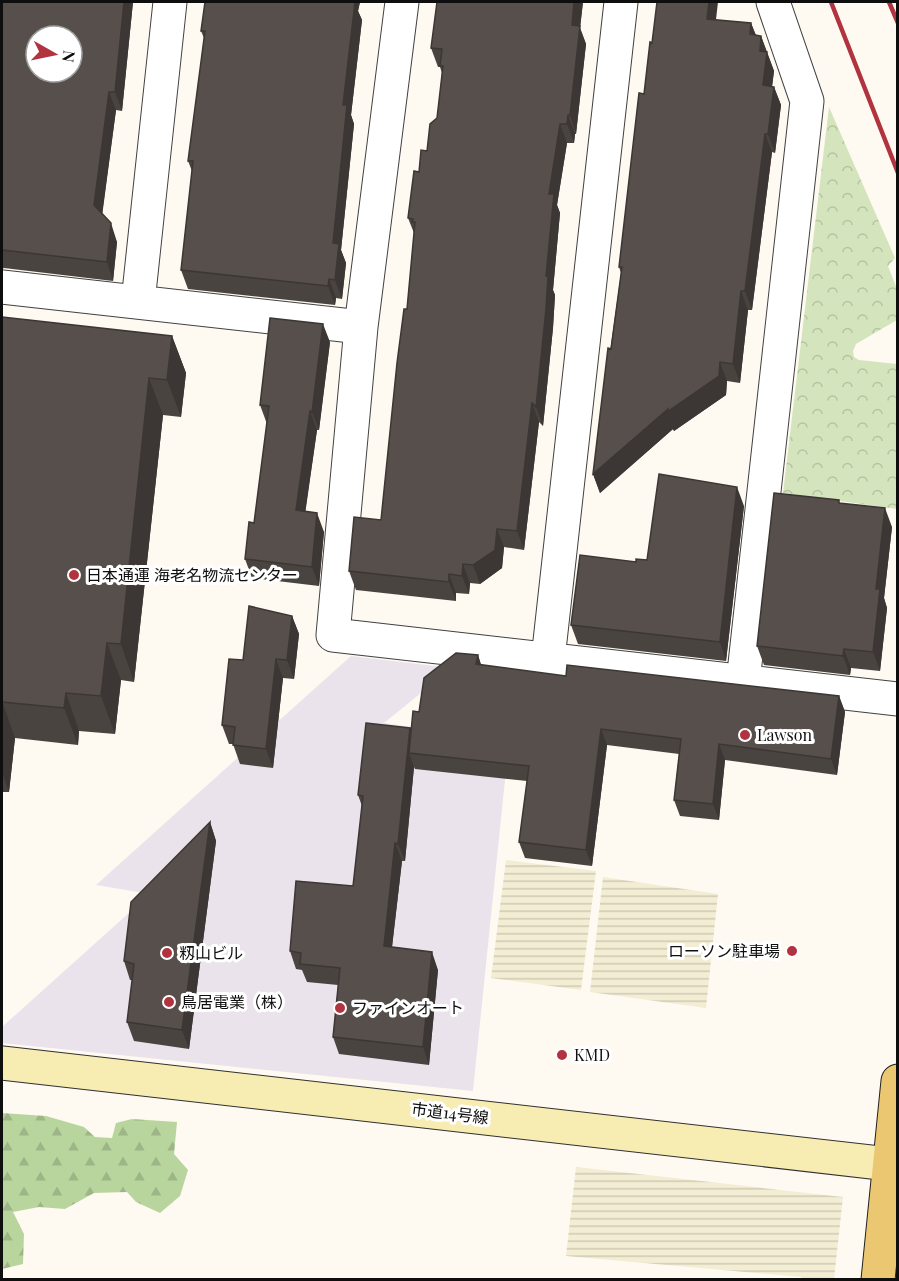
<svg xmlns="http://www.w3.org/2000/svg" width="899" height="1281" viewBox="0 0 899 1281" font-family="'Playfair Display','Noto Sans JP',serif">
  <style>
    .industrial { fill: #eae3ec }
    .farmland { fill: url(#farmland-rules) }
    .forest { fill: url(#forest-firs) }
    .park { fill: url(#park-crowns) }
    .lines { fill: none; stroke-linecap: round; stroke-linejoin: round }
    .street-casing { stroke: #414141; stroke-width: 35 }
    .secondary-casing { stroke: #303030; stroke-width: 35 }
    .primary-casing { stroke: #1f1f1f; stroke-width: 35 }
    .street { stroke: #fff; stroke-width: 33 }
    .secondary { stroke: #f7ecb2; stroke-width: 33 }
    .primary { stroke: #ecc772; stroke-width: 33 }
    .rail { stroke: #b13340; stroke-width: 4.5 }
    .wall { fill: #4a4440 }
    .shaded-wall { fill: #3c3734 }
    .building { fill: #564f4b; stroke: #3c3734; stroke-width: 1.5; fill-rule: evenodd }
    .poi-dot { fill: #b13340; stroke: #fff; stroke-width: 2 }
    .labels { text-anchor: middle; stroke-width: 6; stroke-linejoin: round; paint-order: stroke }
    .poi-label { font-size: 16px; fill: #0e0e0e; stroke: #fff; text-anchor: start }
    .street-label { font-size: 16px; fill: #0e0e0e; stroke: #fff }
  </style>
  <defs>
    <pattern id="farmland-rules" width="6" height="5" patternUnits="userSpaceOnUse" patternTransform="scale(1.5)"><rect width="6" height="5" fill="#f2edd3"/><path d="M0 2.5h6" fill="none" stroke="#cecab4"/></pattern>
    <pattern id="forest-firs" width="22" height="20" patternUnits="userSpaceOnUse" patternTransform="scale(1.5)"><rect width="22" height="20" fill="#b9d59e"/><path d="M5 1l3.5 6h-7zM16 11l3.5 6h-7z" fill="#9eb687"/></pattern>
    <pattern id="park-crowns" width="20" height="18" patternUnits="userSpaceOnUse" patternTransform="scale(1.5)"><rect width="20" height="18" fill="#d4e5bd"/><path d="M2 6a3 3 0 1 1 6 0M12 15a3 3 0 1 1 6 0" fill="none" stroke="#b5c3a1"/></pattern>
  </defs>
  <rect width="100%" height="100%" fill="#fefaf1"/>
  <path class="industrial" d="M351 656 452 668 384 723 509 741 473 1091 2 1043V1027L150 894 96 885Z"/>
  <path class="farmland" d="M506 860 596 871 581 990 491 978Z
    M603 877 718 894 706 1008 590 992Z
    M576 1167 843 1197 834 1279H803L801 1277 566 1256Z"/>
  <path class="forest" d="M2 1113 46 1116 84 1127 95 1137 112 1138 116 1123 132 1119 177 1122 174 1154 188 1170 180 1196 160 1213 136 1202 127 1192 94 1193 65 1209 39 1207 13 1212 24 1234 23 1264 2 1269Z"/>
  <path class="park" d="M829 107 895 258 888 266 897 289V320L856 344 853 351 854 357 859 360 897 364V509L783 493Z"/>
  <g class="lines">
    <defs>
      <path id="street" d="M402 2 361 327 333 635 898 699
        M2 287 361 327
        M138 302 170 2
        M548 659 621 2
        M743 682 807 101 773 2"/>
      <path id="secondary" d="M2 1063 898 1165"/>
      <path id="primary" d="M878 1280 898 1081"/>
    </defs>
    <use href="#street" class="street-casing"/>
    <use href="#secondary" class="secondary-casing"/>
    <use href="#primary" class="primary-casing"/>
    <use href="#street" class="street"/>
    <use href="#secondary" class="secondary"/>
    <use href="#primary" class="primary"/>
    <path class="rail" d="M831 2 898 173
      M889 2 898 23"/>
  </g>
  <path class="wall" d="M2 2H133L122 111 116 110 102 214 117 242 113 281 4 268 2 269Z
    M205 2H360L358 11 362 20 351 115 354 124 341 250 346 263 342 299 336 298 335 305 188 289 181 270 192 171 188 161 204 38 201 31Z
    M437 2H583L580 28 586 44 576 134H575L574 143H567L557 205 560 213 553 290 555 295 553 328 543 426 539 422 524 550 504 547 502 568 480 584 470 583 469 594 456 593V601L356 590 349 571 381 520 407 309 414 233 408 218 419 172 427 151 437 118 442 73 440 67H438L431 48Z
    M716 20 751 23 756 35 761 36 774 71 772 86 774 87 781 105 775 153 772 152 752 310H748L740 383 727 381 726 395 674 431 673 429 600 493 593 474 621 273 619 267 644 94 652 43Z
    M2 317 172 336 186 373 181 417 163 415 134 682 121 680 115 734 79 731 78 745 15 738 9 792H2Z
    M330 342 319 430H317L305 512 324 532 319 586 252 578 245 559 254 523 267 424 260 405Z
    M840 504 892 527 884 598 887 608 880 671 851 668 850 675 764 665 757 646Z
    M744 506 726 661 578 644 571 625 636 562 647 560Z
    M292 616 299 634 294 679 283 678 273 768 240 764 233 744H229L222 725 243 660Z
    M478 655 481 665 566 676 839 696 845 712 837 775 725 760 719 820 680 816 674 800 679 754 607 745 592 866 525 858 519 842 527 781 415 769 414 767 405 861H402L392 947 438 970 429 1065 339 1054 333 1037 338 985 307 982 302 970 296 969 290 951 353 886 362 806 358 795 410 728 411 731 419 712Z
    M210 822 216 841 189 1049 134 1041 127 1022 132 980H130L124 961Z"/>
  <path class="shaded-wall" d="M124 2H133L122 111 115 92Z
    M351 2H360L358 11 362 20 351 115 354 124 341 250 346 263 342 299 335 280 333 243Z
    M574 2H583L580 28 586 44 576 134 570 115 572 25Z
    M709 2H718L714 37 707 19Z
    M751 23 758 42 750 34Z
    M761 36 774 71 770 104 763 85 760 51Z
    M774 87 781 105 775 153 768 134Z
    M109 92 116 110 101 224 94 205Z
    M568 115 575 134 574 143 567 124Z
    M560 124 567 143 557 205 560 213 553 290 555 295 553 328 543 426 536 407 546 276 549 194Z
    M765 134 772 152 752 310 745 291Z
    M111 223 117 242 113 281 107 262Z
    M329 279 336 298 335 305 328 286Z
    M741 291 748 310 740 383 733 364Z
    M323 324 330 342 319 430 312 412Z
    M172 336 186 373 181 417 167 380Z
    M720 362 727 381 726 395 674 431 673 429 600 493 593 474Z
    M149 378 163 415 134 682 121 644Z
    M532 403 539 422 524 550 517 531Z
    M310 411 317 430 303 529 296 510Z
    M737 487 744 506 726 661 720 642Z
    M885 508 892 527 884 598 887 608 880 671 873 652 876 589Z
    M317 513 324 532 319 586 312 567Z
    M497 529 504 547 502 568 480 584 473 565Z
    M463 564 470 583 469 594 462 576Z
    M449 574 456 593V601L449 582Z
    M292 616 299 634 294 679 287 660Z
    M107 643 121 680 115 734 101 696Z
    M844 649 851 668 850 675 843 656Z
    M478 655 483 671 476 664Z
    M276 659 283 678 273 768 266 749Z
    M66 693 79 731 78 745 64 708Z
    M839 696 845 712 837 775 831 759Z
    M2 701 15 738 9 792 2 772Z
    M410 728 416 746 409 753 414 767 405 861 398 844Z
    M601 729 607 745 592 866 586 850Z
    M719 744 725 760 719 820 713 804Z
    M210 822 216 841 189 1049 182 1030Z
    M395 843 402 861 390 964 384 946Z
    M432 952 438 970 429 1065 423 1047Z"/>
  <path class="building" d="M2 2H124L115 92H109L94 205 111 223 107 262 2 250ZM36 36H72V72H36Z
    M205 2H355L343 105H347L333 243 339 244 335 280 329 279 328 286 181 270 193 161H188L205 31H201Z
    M437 2H574L572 25 580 26 570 115H568L567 124H560L549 194H554L546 276H548L546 309 536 407 532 403 517 531 497 529 495 550 473 565 463 564 462 576 449 574V582L349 571 354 517 381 520 397 363 404 309H407L415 222H412L413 219 408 218 414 171 419 172 421 150 427 151 430 124 437 118 443 66H440L442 49 431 48Z
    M657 2H709L707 19 751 23 750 34 761 36 760 51 767 52 763 85 774 87 768 134H765L745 291H741L733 364 720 362 719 376 667 412 668 409 593 474 608 348 611 349 622 267H619L639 93 644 94 650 42 652 43Z
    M2 317 172 336 167 380 149 378 121 644 107 643 101 696 66 693 64 708 2 702Z
    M270 318 323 324 312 412 310 411 296 510 317 513 312 567 245 559 249 522 254 523 269 406 260 405Z
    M659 474 737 487 720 642 571 625 580 555 636 562V559L647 560Z
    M774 493 839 500V503L885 508 876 589H880L873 652 844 649 843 656 757 646Z
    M249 606 292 616 287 660 276 659 266 749 233 745 235 727 222 725 229 659 243 660Z
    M456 653 478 655 476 664 566 676 567 665 839 696 831 759 719 744 713 804 674 800 681 739 601 729 586 850 519 842 529 766 409 753 413 711 419 712 424 678Z
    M366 723 410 728 398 844 395 843 384 946 432 952 423 1047 333 1037 340 968 300 964 301 953 290 951 296 881 353 886 363 796 358 795Z
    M210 822 182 1030 127 1022 134 964 124 961 131 902Z"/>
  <g class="poi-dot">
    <circle cx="74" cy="575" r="6"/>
    <circle cx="745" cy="735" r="6"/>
    <circle cx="792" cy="951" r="6"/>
    <circle cx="167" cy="953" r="6"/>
    <circle cx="169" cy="1002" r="6"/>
    <circle cx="340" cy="1008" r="6"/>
    <circle cx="562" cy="1055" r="6"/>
  </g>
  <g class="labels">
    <g class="poi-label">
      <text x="86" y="581">日本通運 海老名物流センター</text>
      <text x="757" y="741">Lawson</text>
      <text x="780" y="957" text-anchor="end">ローソン駐車場</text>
      <text x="179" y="959">籾山ビル</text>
      <text x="181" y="1008">鳥居電業（株）</text>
      <text x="352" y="1014">ファインオート</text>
      <text x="574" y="1061">KMD</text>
    </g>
    <g class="street-label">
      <text transform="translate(450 1113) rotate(7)" y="6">市道14号線</text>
    </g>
  </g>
  <rect width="899" height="1281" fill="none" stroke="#0e0e0e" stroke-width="6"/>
  <g transform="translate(54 54) rotate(99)"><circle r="28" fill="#ffffff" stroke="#9f9f9f" stroke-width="1.5"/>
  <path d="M0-4.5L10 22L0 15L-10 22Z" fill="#b13340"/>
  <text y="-9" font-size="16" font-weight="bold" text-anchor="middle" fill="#0e0e0e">N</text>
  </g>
</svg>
